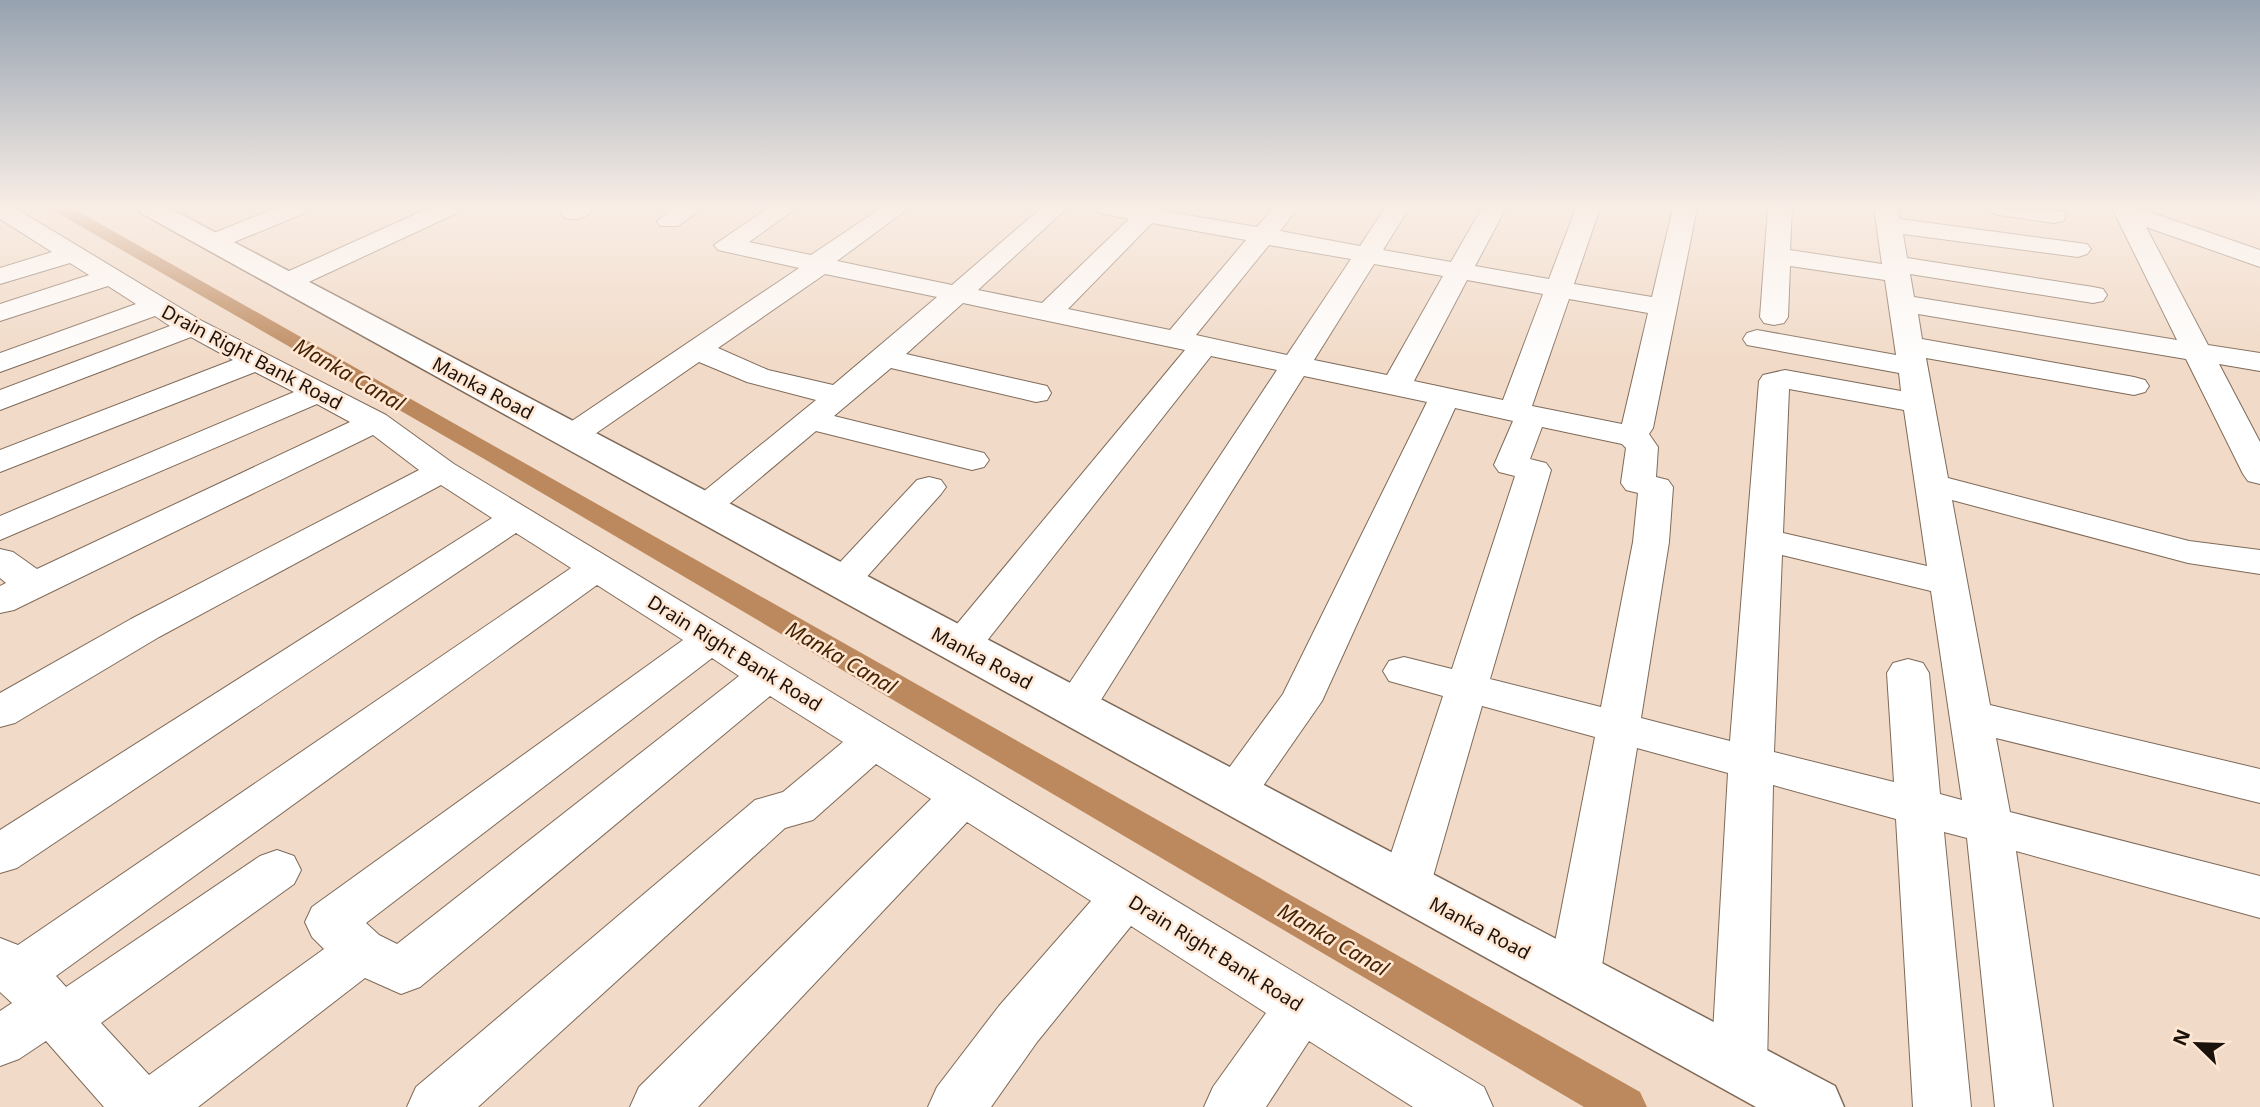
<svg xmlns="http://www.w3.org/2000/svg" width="2260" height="1107" viewBox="0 0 2260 1107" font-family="'Noto Sans',sans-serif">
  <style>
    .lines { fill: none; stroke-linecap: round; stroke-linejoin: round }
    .canal { fill: #bc885d; fill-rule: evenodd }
    .minor-casing { stroke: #7f6a59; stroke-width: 2 }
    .major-casing { stroke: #7f6a59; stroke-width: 3 }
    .minor { fill: #fff; fill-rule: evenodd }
    .major { fill: #fff; fill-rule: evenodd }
    .labels { text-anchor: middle; stroke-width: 5; stroke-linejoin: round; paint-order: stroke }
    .street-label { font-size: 19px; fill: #1a120b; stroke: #ffe7d4 }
    .water-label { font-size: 21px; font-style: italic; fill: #452300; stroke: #ffe7d4 }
  </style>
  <rect width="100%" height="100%" fill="#f1dac7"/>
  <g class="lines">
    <path class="canal" d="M49 208H72L1640 1092 1647 1107H1584L486 460Z"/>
    <defs>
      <path id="minor" d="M0 208H15L202 321 386 415 454 464 1484 1087 1493 1107H1413L1309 1041 1266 1107H1204L1213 1087 1266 1013 1131 926 1037 1042 991 1107H928L937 1087 999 1006 1091 901 967 822 698 1107H630L639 1087 931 799 876 764 813 820 785 828 478 1107H407L416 1087 755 800 783 792 843 742 770 696 420 987 401 994 365 978 198 1107H104L46 1041 19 1059 0 1066V1011L12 1003 0 992V938L18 945 571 568 516 533 17 868 0 873V830L492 518 441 485 159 637 15 723 0 727V693L131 619 419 470 373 435 14 610 0 613V586L6 583 0 578V549L13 552 37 569 350 422 317 404 0 540V516L294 392 255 372 0 472V450L233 360 191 337 0 410V390L170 326 155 316 0 372V353L136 304 108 286 0 321V304L89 275 70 263 0 284V268L52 252 0 219ZM597 585 683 640 312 907 305 922 312 937 324 949 149 1075 101 1023 294 884 301 870 294 856 277 850 260 856 66 987 56 976ZM712 658 739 676 397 944 379 935 366 923Z
        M276 208H309L305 213 222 247H204L200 242 204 237Z
        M429 208H461L457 213 296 288H278L274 282 278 276Z
        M564 208H594C587 218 576 221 565 218L561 213Z
        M674 208H703L678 226H660L657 221Z
        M768 208H797L749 242 811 255 881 208H909L837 261 952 285 1041 208H1067L978 290 1042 303 1129 219 1099 213 1095 208H1166L1164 211 1257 227 1273 208H1298L1280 231 1360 246 1385 208H1409L1383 250 1451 262 1482 208H1506L1475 266 1549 279 1576 208H1600L1574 284 1652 297 1673 208H1697L1653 428 1649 434 1658 447 1656 477 1668 480 1673 487 1669 542 1641 718 1730 741 1759 381 1763 375 1785 370 1901 391 1899 373 1747 345 1743 339 1747 333 1757 330 1896 355 1885 280 1790 266 1788 317 1784 323 1774 325 1764 323 1760 317 1768 208H1792L1790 250 1882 264 1874 208H1898L1900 219 2087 244 2091 249 2087 254 2078 257 1903 234 1907 258 2093 287 2103 289 2107 295 2103 301 2093 303 1910 274 1914 297 2177 340 2112 208H2138L2260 250V267L2146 227 2208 345 2260 353V371L2219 364 2260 442V484L2248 481 2243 474 2186 359 1918 314 1922 339 2134 377 2145 380 2149 386 2145 392 2134 395 1926 358 1948 478 2189 541 2260 550V574L2188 563 1952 500 1990 705 2260 769V803L1996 738 2010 812 2260 876V918L2016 851 2053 1107H1995L1967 838 1944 832 1971 1107H1913L1896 819 1773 785 1767 1067 1759 1086 1739 1093 1719 1086 1711 1067 1728 773 1637 748 1600 978 1593 994 1574 1001 1555 994 1548 978 1595 737 1482 706 1430 887 1422 901 1405 907 1388 901 1380 887 1443 696 1389 681 1383 671 1389 661 1404 657 1452 669 1515 476 1499 472 1494 465 1513 421 1455 408 1322 701 1249 806 1233 812 1217 806 1210 794 1283 694 1427 402 1304 376 1089 719 1074 723 1059 719 1053 708 1277 370 1211 356 975 656 961 660 947 656 941 646 947 636 1185 350 963 303 906 354 1047 386 1051 393 1047 400 1036 402 891 368 834 416 984 453 989 460 984 467 972 470 816 431 716 515 704 519 692 515 686 508 692 501 816 400 747 382 699 362 582 443 571 446 560 443 555 436 560 429 799 268 718 250 714 245ZM1152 223 1246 240 1170 330 1068 309ZM1269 245 1351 259 1287 355 1196 335ZM1374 264 1443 276 1387 375 1314 360ZM825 274 937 297 833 385 768 370 718 348ZM1467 280 1543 294 1503 400 1414 381ZM1569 299 1648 313 1622 424 1532 406ZM1789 389 1904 410 1927 566 1783 533ZM1542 427 1622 444 1626 448 1621 483 1626 490 1638 493 1633 542 1601 707 1490 679 1551 470 1546 463 1530 459ZM1782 555 1931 591 1962 800 1940 794 1929 673 1923 663 1908 659 1893 663 1887 673 1894 782 1774 752Z
        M1987 208 2063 211 2066 216 2063 221 2054 223 1999 215 1991 213Z
        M929 477 941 480 946 487 941 494 855 590 842 594 829 590 823 582 829 574 917 480Z"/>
      <path id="major" d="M138 208H169L1835 1086 1844 1107H1756L141 213Z"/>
    </defs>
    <use href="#minor" class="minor-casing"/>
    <use href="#major" class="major-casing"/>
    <use href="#minor" class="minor"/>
    <use href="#major" class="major"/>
  </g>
  <linearGradient id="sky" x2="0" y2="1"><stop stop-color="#96a2b0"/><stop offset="0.57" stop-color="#f9eee6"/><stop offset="1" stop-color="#f9eee6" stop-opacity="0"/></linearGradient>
  <rect width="2260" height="363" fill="url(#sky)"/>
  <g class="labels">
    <g class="street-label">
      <text transform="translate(252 357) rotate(28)" y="7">Drain Right Bank Road</text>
      <text transform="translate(483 388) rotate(28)" y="7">Manka Road</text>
      <text transform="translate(735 653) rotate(32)" y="7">Drain Right Bank Road</text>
      <text transform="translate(982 658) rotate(28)" y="7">Manka Road</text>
      <text transform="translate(1480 928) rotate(28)" y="7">Manka Road</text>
      <text transform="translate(1216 953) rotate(32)" y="7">Drain Right Bank Road</text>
    </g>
    <g class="water-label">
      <text transform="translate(349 375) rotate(30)" y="7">Manka Canal</text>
      <text transform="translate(841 658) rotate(30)" y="7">Manka Canal</text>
      <text transform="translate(1333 940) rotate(30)" y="7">Manka Canal</text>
    </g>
  </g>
  <g transform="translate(2197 1044) rotate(293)" stroke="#ffe7d4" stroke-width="5" paint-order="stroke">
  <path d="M0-5L12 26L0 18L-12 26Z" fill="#1a120b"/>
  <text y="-10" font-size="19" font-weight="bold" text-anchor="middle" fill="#1a120b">N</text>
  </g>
</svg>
